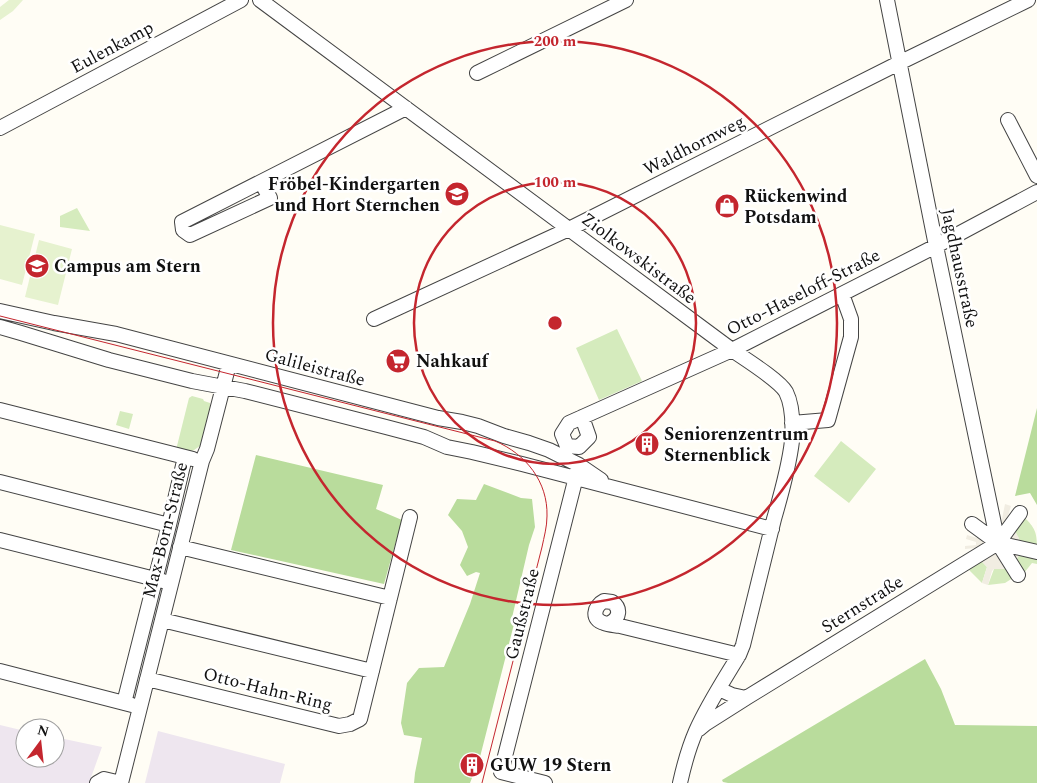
<svg xmlns="http://www.w3.org/2000/svg" width="1037" height="783" viewBox="0 0 1037 783" font-family="Spectral,serif">
  <style>
    .industrial { fill: #eee6ef }
    .green { fill: #d5ebbd }
    .forest { fill: #b9dc9c }
    .pitch { fill: #e6f2cf }
    .plaza { fill: #f1ede2 }
    .lines { fill: none; stroke-linecap: round; stroke-linejoin: round }
    .minor-casing { stroke: #444; stroke-width: 16 }
    .minor { stroke: #fff; stroke-width: 14 }
    .tram { stroke: #c4262e; stroke-width: 1 }
    .ring { fill: none; stroke: #c4262e; stroke-width: 2.5 }
    .labels { text-anchor: middle; stroke-width: 5; stroke-linejoin: round; paint-order: stroke }
    .street-label { font-size: 18px; fill: #111; stroke: #fff }
    .poi-label { font-size: 18px; font-weight: bold; fill: #111; stroke: #fff; text-anchor: start }
    .centre { fill: #c4262e; stroke: #fff; stroke-width: 2.5 }
    .ring-label { font-size: 15px; text-anchor: middle; font-weight: bold; fill: #c4262e; stroke: #fff; stroke-width: 5; stroke-linejoin: round; paint-order: stroke }
  </style>
  <rect width="100%" height="100%" fill="#fffdf5"/>
  <path class="industrial" d="M0 725 25 731V758H55V737L102 747 89 783H0Z
    M158 731 285 764 280 783H145Z"/>
  <path class="green" d="M77 208 90 231 60 227V216Z
    M617 329 642 381 599 400 576 348Z
    M192 396 203 399 204 401 210 403V407L200 446 194 450 188 452 176 450 189 398Z
    M120 411 133 414 129 429 116 425Z
    M841 441 876 469 849 503 814 476Z
    M1024 517C1035 528 1037 532 1037 548L1020 543 1015 531Z
    M1021 552 1037 556V564L1032 563 1024 573 1015 562Z
    M979 558 987 567 982 583 966 567Z
    M1009 566 1016 576 1005 583 988 585 994 569H1003Z"/>
  <path class="forest" d="M1037 408V505L1030 493 1015 496Z
    M256 455 383 485 376 509 402 520 384 584 231 550Z
    M484 484 521 498 532 499 535 527 529 545 511 622 514 624 480 757 470 783H414L415 773 422 738 404 735 401 723 407 683 419 668 444 667 470 604 480 573 476 572 467 576 460 565 468 547 462 531 448 515 457 499 476 500Z
    M925 659 941 689 955 725 1037 726V783H728L723 782 722 780Z"/>
  <path class="pitch" d="M9 0H23L13 11 0 20V7Z
    M0 225 35 234 22 285 0 279Z
    M39 240 72 249 58 305 25 297Z"/>
  <path class="plaza" d="M1005 504 1011 506 1005 525 1015 531 1019 538 1021 552 1015 562 1009 566 1003 569H994L992 571 988 585 982 583 987 567 979 559 975 548 965 549V546L976 545V542L966 539 967 535 977 538 982 530 988 526 1001 524Z"/>
  <g class="lines">
    <defs>
      <path id="minor" d="M260 0 732 350C745 359 779 380 786 392 793 406 793 426 792 441 789 466 781 495 774 519 764 561 753 603 743 645L739 655C724 680 708 704 696 731 689 747 684 765 680 783
        M887 0 936 246 998 543 1018 575
        M477 73 626 0
        M1008 120 1037 176
        M0 128 241 0
        M261 182 270 198 190 235 183 230 182 222 406 108
        M0 311 54 323 116 334 438 418 462 422 478 426 504 436 529 443 549 450 579 465 601 480
        M374 319 569 229 899 63 1028 0
        M0 327 21 333 109 360 192 381 245 391 386 427 424 437 447 447 472 452 522 464 772 529
        M0 410 193 459
        M582 417 589 437 579 447 567 446 562 434 569 423 732 350 936 246 1037 192
        M792 423 828 420 851 337V319L842 294
        M0 482 169 525
        M972 524 998 543 1037 552
        M0 540 163 581
        M180 547 390 598
        M162 620 372 671
        M610 623C620 618 621 608 612 602L604 601C594 606 591 620 604 623 609 625 615 625 620 626L739 655
        M0 671 132 705
        M147 679 339 726 350 724 360 719 410 517
        M719 689 732 695 746 698 998 543 1020 513
        M124 703 169 525 185 457
        M699 729 705 724 746 698
        M97 783 104 779 121 783
        M121 783 202 461 207 449 229 364
        M545 783 501 772 578 469"/>
    </defs>
    <use href="#minor" class="minor-casing"/>
    <use href="#minor" class="minor"/>
    <path class="tram" d="M0 316 495 441C526 454 548 482 547 516 547 527 544 537 542 547L482 783"/>
  </g>
  <g class="ring">
    <circle cx="555" cy="323" r="141"/>
    <circle cx="555" cy="323" r="282"/>
  </g>
  <defs>
    <symbol id="school-disc" viewBox="-11 -11 22 22"><circle r="9.5" fill="#c4262e" stroke="#fff"/><path d="M0-5L7-2L0 1L-7-2ZM-4 1L0 2.5L4 1V4Q0 6-4 4Z" fill="#fff"/></symbol>
    <symbol id="shop-disc" viewBox="-11 -11 22 22"><circle r="9.5" fill="#c4262e" stroke="#fff"/><path d="M-5-2.5h2.3a2.7 3.5 0 0 1 5.4 0H5L5.5 6h-11ZM-1.5-2.5h3a1.5 2.3 0 0 0-3 0Z" fill="#fff"/></symbol>
    <symbol id="supermarket-disc" viewBox="-11 -11 22 22"><circle r="9.5" fill="#c4262e" stroke="#fff"/><path d="M-6-5.5h2.5l.6 2H6L4.5 2H-2.5L-4.4-4H-6ZM-1.5 3.2a1.3 1.3 0 1 0 .1 0ZM3 3.2a1.3 1.3 0 1 0 .1 0Z" fill="#fff"/></symbol>
    <symbol id="building-disc" viewBox="-11 -11 22 22"><circle r="9.5" fill="#c4262e" stroke="#fff"/><path d="M-4-6H4V6H1V3H-1V6H-4ZM-2.5-4.3h1.7v1.8h-1.7ZM.8-4.3h1.7v1.8H.8ZM-2.5-1h1.7V.8h-1.7ZM.8-1h1.7V.8H.8Z" fill="#fff"/></symbol>
  </defs>
  <g fill-rule="evenodd">
    <use href="#school-disc" x="443" y="180" width="28" height="28"/>
    <use href="#shop-disc" x="713" y="192" width="28" height="28"/>
    <use href="#school-disc" x="23" y="252" width="28" height="28"/>
    <use href="#supermarket-disc" x="384" y="347" width="28" height="28"/>
    <use href="#building-disc" x="633" y="430" width="28" height="28"/>
    <use href="#building-disc" x="458" y="751" width="28" height="28"/>
  </g>
  <g class="labels">
    <g class="street-label">
      <text transform="translate(112 47) rotate(-28)" y="6">Eulenkamp</text>
      <text transform="translate(694 145) rotate(-27)" y="6">Waldhornweg</text>
      <text transform="translate(639 258) rotate(37)" y="6">Ziolkowskistraße</text>
      <text transform="translate(960 268) rotate(78)" y="6">Jagdhausstraße</text>
      <text transform="translate(803 292) rotate(-27)" y="6">Otto-Haseloff-Straße</text>
      <text transform="translate(315 367) rotate(15)" y="6">Galileistraße</text>
      <text transform="translate(165 530) rotate(-76)" y="6">Max-Born-Straße</text>
      <text transform="translate(862 604) rotate(-32)" y="6">Sternstraße</text>
      <text transform="translate(522 614) rotate(-76)" y="6">Gaußstraße</text>
      <text transform="translate(268 689) rotate(14)" y="6">Otto-Hahn-Ring</text>
    </g>
    <g class="poi-label">
      <text x="440" y="190" text-anchor="end">Fröbel-Kindergarten<tspan x="440" dy="21">und Hort Sternchen</tspan></text>
      <text x="744" y="202">Rückenwind<tspan x="744" dy="21">Potsdam</tspan></text>
      <text x="54" y="272">Campus am Stern</text>
      <text x="416" y="367">Nahkauf</text>
      <text x="664" y="440">Seniorenzentrum<tspan x="664" dy="21">Sternenblick</tspan></text>
      <text x="490" y="771">GUW 19 Stern</text>
    </g>
  </g>
  <circle cx="555" cy="323" r="8" class="centre"/>
  <g class="ring-label">
    <text x="555" y="46">200 m</text>
    <text x="555" y="187">100 m</text>
  </g>
  <g transform="translate(40 743) rotate(15)"><circle r="24" fill="#ffffff" stroke="#a0a0a0"/>
  <path d="M0-4L9 19L0 12L-9 19Z" fill="#c4262e"/>
  <text y="-8" font-size="14" font-weight="bold" text-anchor="middle" fill="#111111">N</text>
  </g>
</svg>
